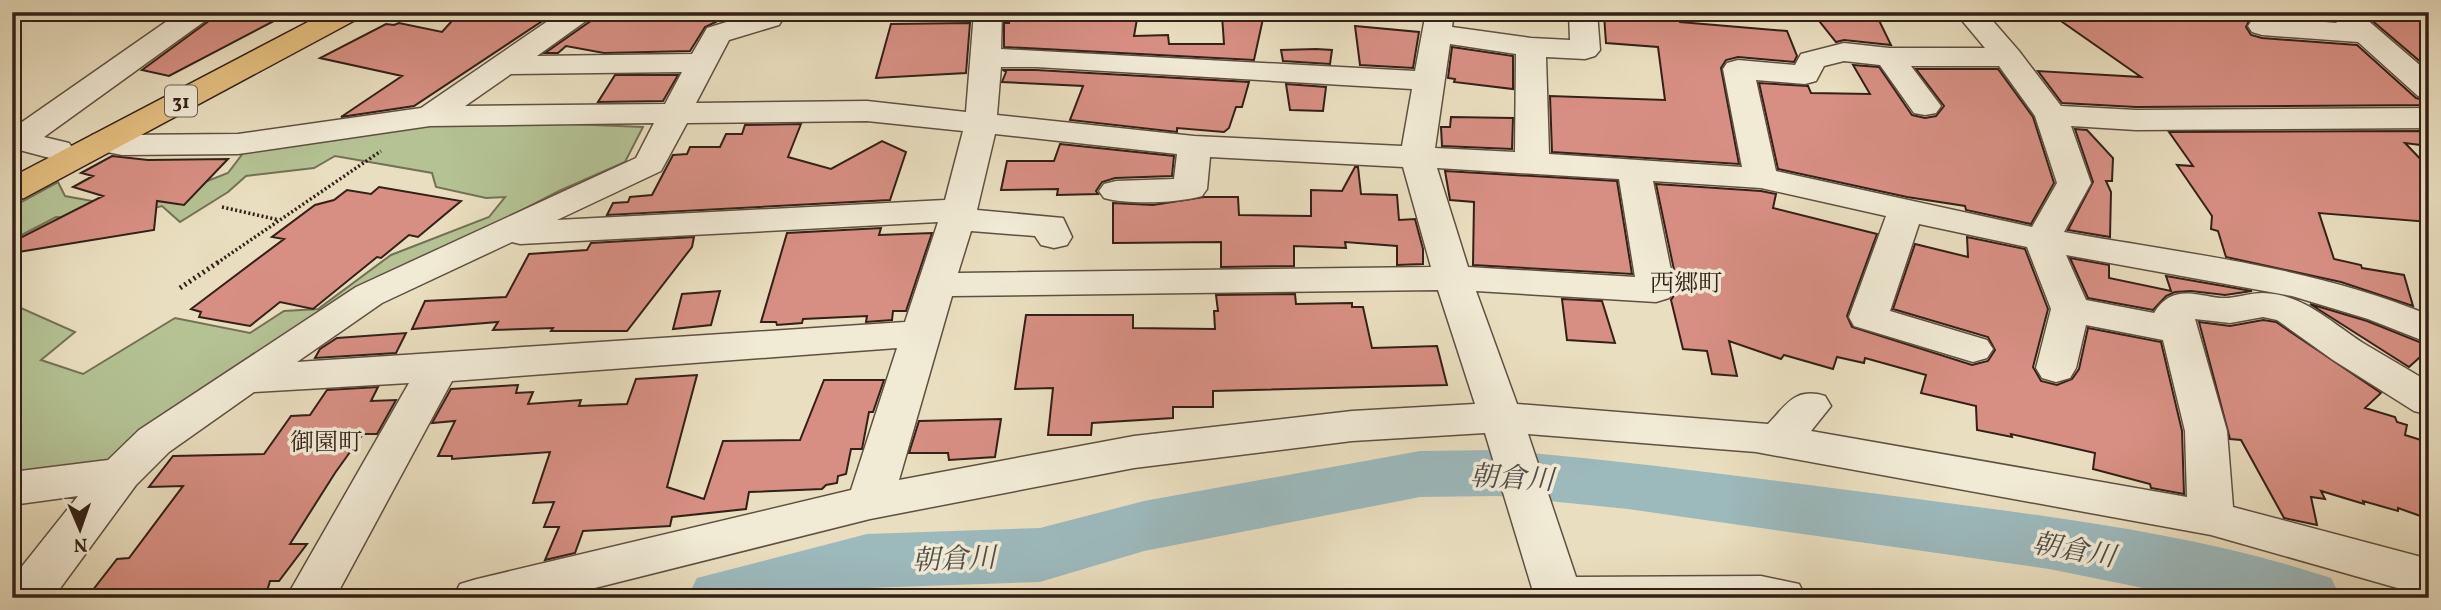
<svg xmlns="http://www.w3.org/2000/svg" width="2441" height="610" viewBox="0 0 2441 610" font-family="Vollkorn,'Noto Serif JP',serif">
  <style>
    .green { fill: #b4c294; stroke: #747156; stroke-width: 2 }
    .lines { fill: none; stroke-linecap: round; stroke-linejoin: round }
    .river { fill: #9cb9bc; fill-rule: evenodd }
    .building { fill: #d78f83; stroke: #332017; stroke-width: 2 }
    .minor-casing { stroke: #605041; stroke-width: 3 }
    .major-casing { stroke: #332017; stroke-width: 3 }
    .path-far1 { stroke: #332017; stroke-width: 3.5; stroke-dasharray: 2 2.5; stroke-linecap: butt }
    .path { stroke: #332017; stroke-width: 5; stroke-dasharray: 2 3.5; stroke-linecap: butt }
    .minor { fill: #f1ead5; fill-rule: evenodd }
    .major { fill: #e4bf80; fill-rule: evenodd }
    .labels { text-anchor: middle; stroke-width: 7; stroke-linejoin: round; paint-order: stroke }
    .shield { fill: #f1ead5; stroke: #6c5d50; stroke-width: 2 }
    .shield-label { font-size: 19px; font-weight: bold; fill: #332017 }
    .quarter-label { font-size: 24px; fill: #332017; stroke: #f1ead5 }
    .near-water-label { font-size: 28px; font-style: italic; fill: #524e49; stroke: #f1ead5 }
  </style>
  <rect width="100%" height="100%" fill="#e9debf"/>
  <filter id="stains"><feTurbulence type="fractalNoise" baseFrequency=".00286" numOctaves="4"/><feColorMatrix values="0 0 0 0 .2 0 0 0 0 .09 0 0 0 0 .02 0 0 0 .5 -.17"/></filter>
  <radialGradient id="worn" r=".72"><stop offset=".6" stop-color="#630" stop-opacity="0"/><stop offset="1" stop-color="#630" stop-opacity=".3"/></radialGradient>
  <path class="green" d="M470 120 643 127 625 162 559 191 356 296 110 463 12 476V304L75 332 41 360 83 374 175 318 250 333 284 311 318 309 391 255 489 217 505 197 486 198 436 187 432 173 335 156 314 168 246 176 228 192 180 222 162 206 104 220 56 217 12 240V207L58 182 65 196 92 201 174 194 228 173 244 152 393 128Z"/>
  <g class="lines">
    <path class="river" d="M1498 450C1641 462 1783 482 1925 500 2061 518 2201 535 2331 578L2341 598H2193L2049 569 1628 509 1498 496 1420 497 1144 551 1040 582 867 588 829 598H687L697 578 867 534 1040 528 1144 501 1420 451Z"/>
  </g>
  <path class="building" d="M221 12H291L169 76 142 70Z
    M460 12H556L414 106 341 117 402 76 320 58 386 24 394 25 399 23 442 32Z
    M596 12H723L716 22 705 27 690 51 604 53 566 46 558 53H545L592 20Z
    M1812 12H1875L1891 45 1844 40 1836 42Z
    M2048 12H2325L2331 20 2261 14 2250 19 2246 27 2251 35 2262 38 2357 45 2416 98 2429 101V105L2136 107 2062 103 2038 71 2141 77Z
    M2362 12H2429V69Z
    M1264 14 1254 60 1004 47V23H1009V19H1137L1134 36 1168 35 1169 44H1224L1222 15Z
    M1611 14 1661 16 1679 18 1680 22 1787 31 1797 56 1794 62 1738 57 1726 60 1721 68 1739 164 1552 152 1550 96 1665 100 1658 47 1606 43 1604 15Z
    M970 23 966 73 876 78 891 24Z
    M1355 26 1419 32 1413 68 1360 65Z
    M1452 47 1513 56V89L1454 82 1455 79 1448 78Z
    M1316 49 1332 50 1330 64 1283 61 1281 50Z
    M1853 65 1879 67 1912 115 1925 118 1936 116 1944 106 1916 69H1998L2033 117 2054 183 2031 224 1966 210 1965 206 1907 197 1778 169 1759 83 1808 86 1811 93 1870 94Z
    M1003 70H1036L1249 82 1242 107H1236L1229 128 1224 132 1177 128V132L1070 120 1083 86 1002 82 1006 72Z
    M615 75H678L663 101 598 102Z
    M1286 84 1326 87 1323 111 1290 110Z
    M1451 117 1513 118 1512 149 1442 146 1441 127H1450Z
    M801 124 788 157 831 169 882 141 906 152 890 200 607 215 613 203 628 202 630 197 652 195 673 155 687 154 690 147H720L726 134H742L745 125Z
    M2075 129 2087 130 2113 158 2112 181H2106L2111 192 2110 237 2068 230 2093 182Z
    M2429 131V146L2405 143 2429 168V222L2319 213 2334 259 2361 265 2362 268 2404 275 2413 306 2341 282 2226 257 2218 231 2211 229 2212 216 2177 165 2193 166 2169 132Z
    M1060 144 1174 156 1172 176 1115 178 1102 182 1096 191 1098 194 1057 195 1058 189 1001 190 1007 161H1054Z
    M112 156 148 160 228 159 184 205 157 201 154 230 12 253V242L103 196 73 187 93 176 81 173Z
    M1355 167H1358L1361 194 1397 195 1399 220 1415 219 1423 249V264L1397 265V246L1345 242 1346 248 1294 246V266L1221 267V242L1113 243V203L1153 205 1204 197H1238L1239 215 1311 216V190L1342 191Z
    M1445 171 1617 181 1632 274 1473 265 1474 202 1450 200Z
    M1656 184 1761 191 1776 194 1773 208 1877 234 1847 316 1852 327 1972 365 1988 361 1995 350 1988 337 1893 309 1915 244 1968 257 1967 237 2025 249 2048 309 2033 367 2041 381 2057 385 2072 379 2079 369 2088 328 2161 342 2182 431 2184 494 2151 488 2150 484 2093 469 2095 453 2011 434 2012 437 1977 430 1976 406 1921 393 1926 375 1865 358 1864 363 1837 357 1833 369 1784 355 1781 359 1729 341 1737 376 1712 374 1707 351 1683 349 1671 300 1678 289Z
    M379 187 461 201 418 237 409 235 381 258 377 257 313 309 280 302 250 326 199 317 201 312 191 309 284 239 272 237 315 205 334 200 347 190 371 194Z
    M881 228 879 235 932 233 906 311H893L892 320 866 322 867 316 803 319 802 323 777 325 776 322H761L787 233Z
    M694 237 692 247 627 331H551L553 328 493 330 498 322 412 329 425 301 506 297 529 254 587 250 591 243Z
    M2070 258 2109 265V278L2171 291 2166 276 2252 291 2225 295 2191 291 2175 292 2166 296 2153 310 2088 298Z
    M720 291 711 325 673 329 682 294Z
    M1295 294 1296 304 1352 303V307H1363L1372 348 1437 346 1447 385 1213 391V407H1173V418L1092 423 1091 435H1048L1053 388 1015 389 1026 315H1133V328L1215 329 1214 311H1218L1216 295Z
    M1562 299 1602 301 1615 343 1567 340Z
    M2310 304 2367 321 2422 343 2429 349 2409 367Z
    M2263 320 2276 322 2381 393 2365 408 2395 417 2397 422 2407 425 2405 435 2421 440 2423 482 2429 484V519L2398 508V511L2363 501 2364 504 2321 491 2325 499 2311 497 2317 525 2284 518 2241 440 2230 439 2199 322 2230 326Z
    M406 333 396 353 315 358 320 349 337 338Z
    M697 375 667 487 704 499 723 441 800 440 824 380H884L873 412H869L862 449H851L846 474 838 476 837 483 826 485 822 489 749 492 746 509 672 517 670 526 583 531 575 553 545 560 559 527H544L554 502 533 503 550 452 452 459V456H438L455 421 432 423 451 389 518 385 516 393 533 392 528 404 581 400 579 406 627 404 636 379Z
    M378 387 371 401 396 400 377 434H363L335 473 290 544H307L279 581H270L265 598 89 595 117 559 129 558 183 486 149 487 173 456 264 454 291 416 310 415 327 390Z
    M1001 419 995 457 949 460 948 453H909L919 421Z"/>
  <g class="lines">
    <defs>
      <path id="minor" d="M180 12H213L209 18 44 137 69 143 74 150 69 157 57 160 12 148V129Z
        M561 12H594L590 18 537 56 692 54 707 28 759 12H787L779 25 729 40 696 103 867 101 966 112 974 12H1002L1001 49 1415 71 1426 12H1454L1452 27 1531 38 1570 40 1569 12H1597L1600 50 1595 56 1585 59 1546 57 1549 154 1742 167 1723 69 1727 63 1738 60 1795 65 1801 54 1844 43 1889 48H1985L1955 12H1985L2019 51 2061 106 2136 110 2429 108V128L2136 130 2071 126 2091 183 2064 232C2186 254 2314 267 2429 315V343L2368 319 2292 296 2066 255 2086 300 2154 313C2171 285 2192 294 2220 298 2235 299 2249 293 2263 293 2303 294 2332 323 2363 343 2385 356 2407 369 2429 382V415L2414 411 2333 360 2277 320 2263 317 2230 323 2195 319 2227 431 2233 507 2429 559V597L2211 535 1756 452 1528 434 1576 577 1761 576 1799 584 1806 598H1535L1485 433 1352 441 1134 468 870 519 555 598H453L460 584 477 579 851 490 897 348 452 381 335 598H286L409 383 254 392 169 452 136 485 53 598H12V579L78 496 12 505V472L108 460 139 430 356 287 636 158 654 123 430 126 238 154 122 155 92 149 88 142 92 135 104 132 122 135 238 134 421 108ZM1450 44 1516 54 1515 152 1435 148ZM1844 61 1880 65 1914 113 1925 115 1936 113 1941 106 1911 66H1999L2035 116 2057 183 2032 227 1776 171 1756 80 1805 84 1816 81 1824 66ZM1001 67H1036L1412 89 1402 146 1194 136 997 115ZM682 72 665 104 465 106 511 74ZM867 121 963 131 945 200 557 220 661 171 687 123ZM995 134 1177 154 1174 179 1116 181 1104 184 1099 191 1104 198C1129 205 1176 203 1202 196L1207 189 1210 157 1403 167 1431 267 958 273 971 231 1035 236 1041 245 1054 248 1067 245 1072 237 1063 218 977 210ZM1437 168 1619 179 1635 277 1468 267ZM1653 181 1761 188 1886 216 1849 317 1854 326 1973 362 1987 358 1993 349 1987 340 1890 311 1919 224 2027 247 2051 309 2036 368 2042 378 2056 382 2070 378 2076 368 2086 325 2163 340 2185 431 2187 497 1811 431 1831 406 1825 396C1795 387 1787 404 1768 424L1517 404 1476 291 1656 302 1669 298 1675 290ZM938 222 905 322 297 362 382 303 512 242 520 244ZM1438 290 1475 404 1352 411 1134 436 899 480 952 296Z
        M2327 12H2358L2429 73V98L2418 96 2358 42 2262 35 2252 32 2248 26 2252 20 2262 17 2337 23Z"/>
      <path id="major" d="M327 12H363L359 18 24 198 12 201V177Z"/>
    </defs>
    <use href="#minor" class="minor-casing"/>
    <use href="#major" class="major-casing"/>
    <path class="path-far1" d="M222 207 279 220
      M217 263 381 151"/>
    <path class="path" d="M180 288 220 261"/>
    <use href="#minor" class="minor"/>
    <use href="#major" class="major"/>
  </g>
  <g class="labels">
    <rect class="shield" x="165" y="85.5" width="32" height="31" rx="5"/>
    <g class="shield-label">
      <text x="181" y="108">31</text>
    </g>
    <g class="quarter-label">
      <text x="1686" y="291">西郷町</text>
      <text x="326" y="450">御園町</text>
    </g>
    <g class="near-water-label">
      <text transform="translate(1512 477) rotate(3)" y="10">朝倉川</text>
      <text transform="translate(2074 549) rotate(10)" y="10">朝倉川</text>
      <text transform="translate(954 558) rotate(-2)" y="10">朝倉川</text>
    </g>
  </g>
  <rect width="2441" height="610" fill="none" stroke="#e9debf" stroke-width="42"/>
  <rect x="14" y="14" width="2413" height="582" fill="none" stroke="#332017" stroke-width="3.5"/>
  <rect x="21" y="21" width="2399" height="568" fill="none" stroke="#332017" stroke-width="2"/>
  <g transform="translate(80 529) rotate(178)" stroke="#f1ead5" stroke-width="5" paint-order="stroke">
  <path d="M0-5L12 26L0 18L-12 26Z" fill="#332017"/>
  <text y="-10" font-size="19" font-weight="bold" text-anchor="middle" fill="#332017">N</text>
  </g>
  <rect width="100%" height="100%" filter="url(#stains)"/>
  <rect width="100%" height="100%" fill="url(#worn)"/>
</svg>
